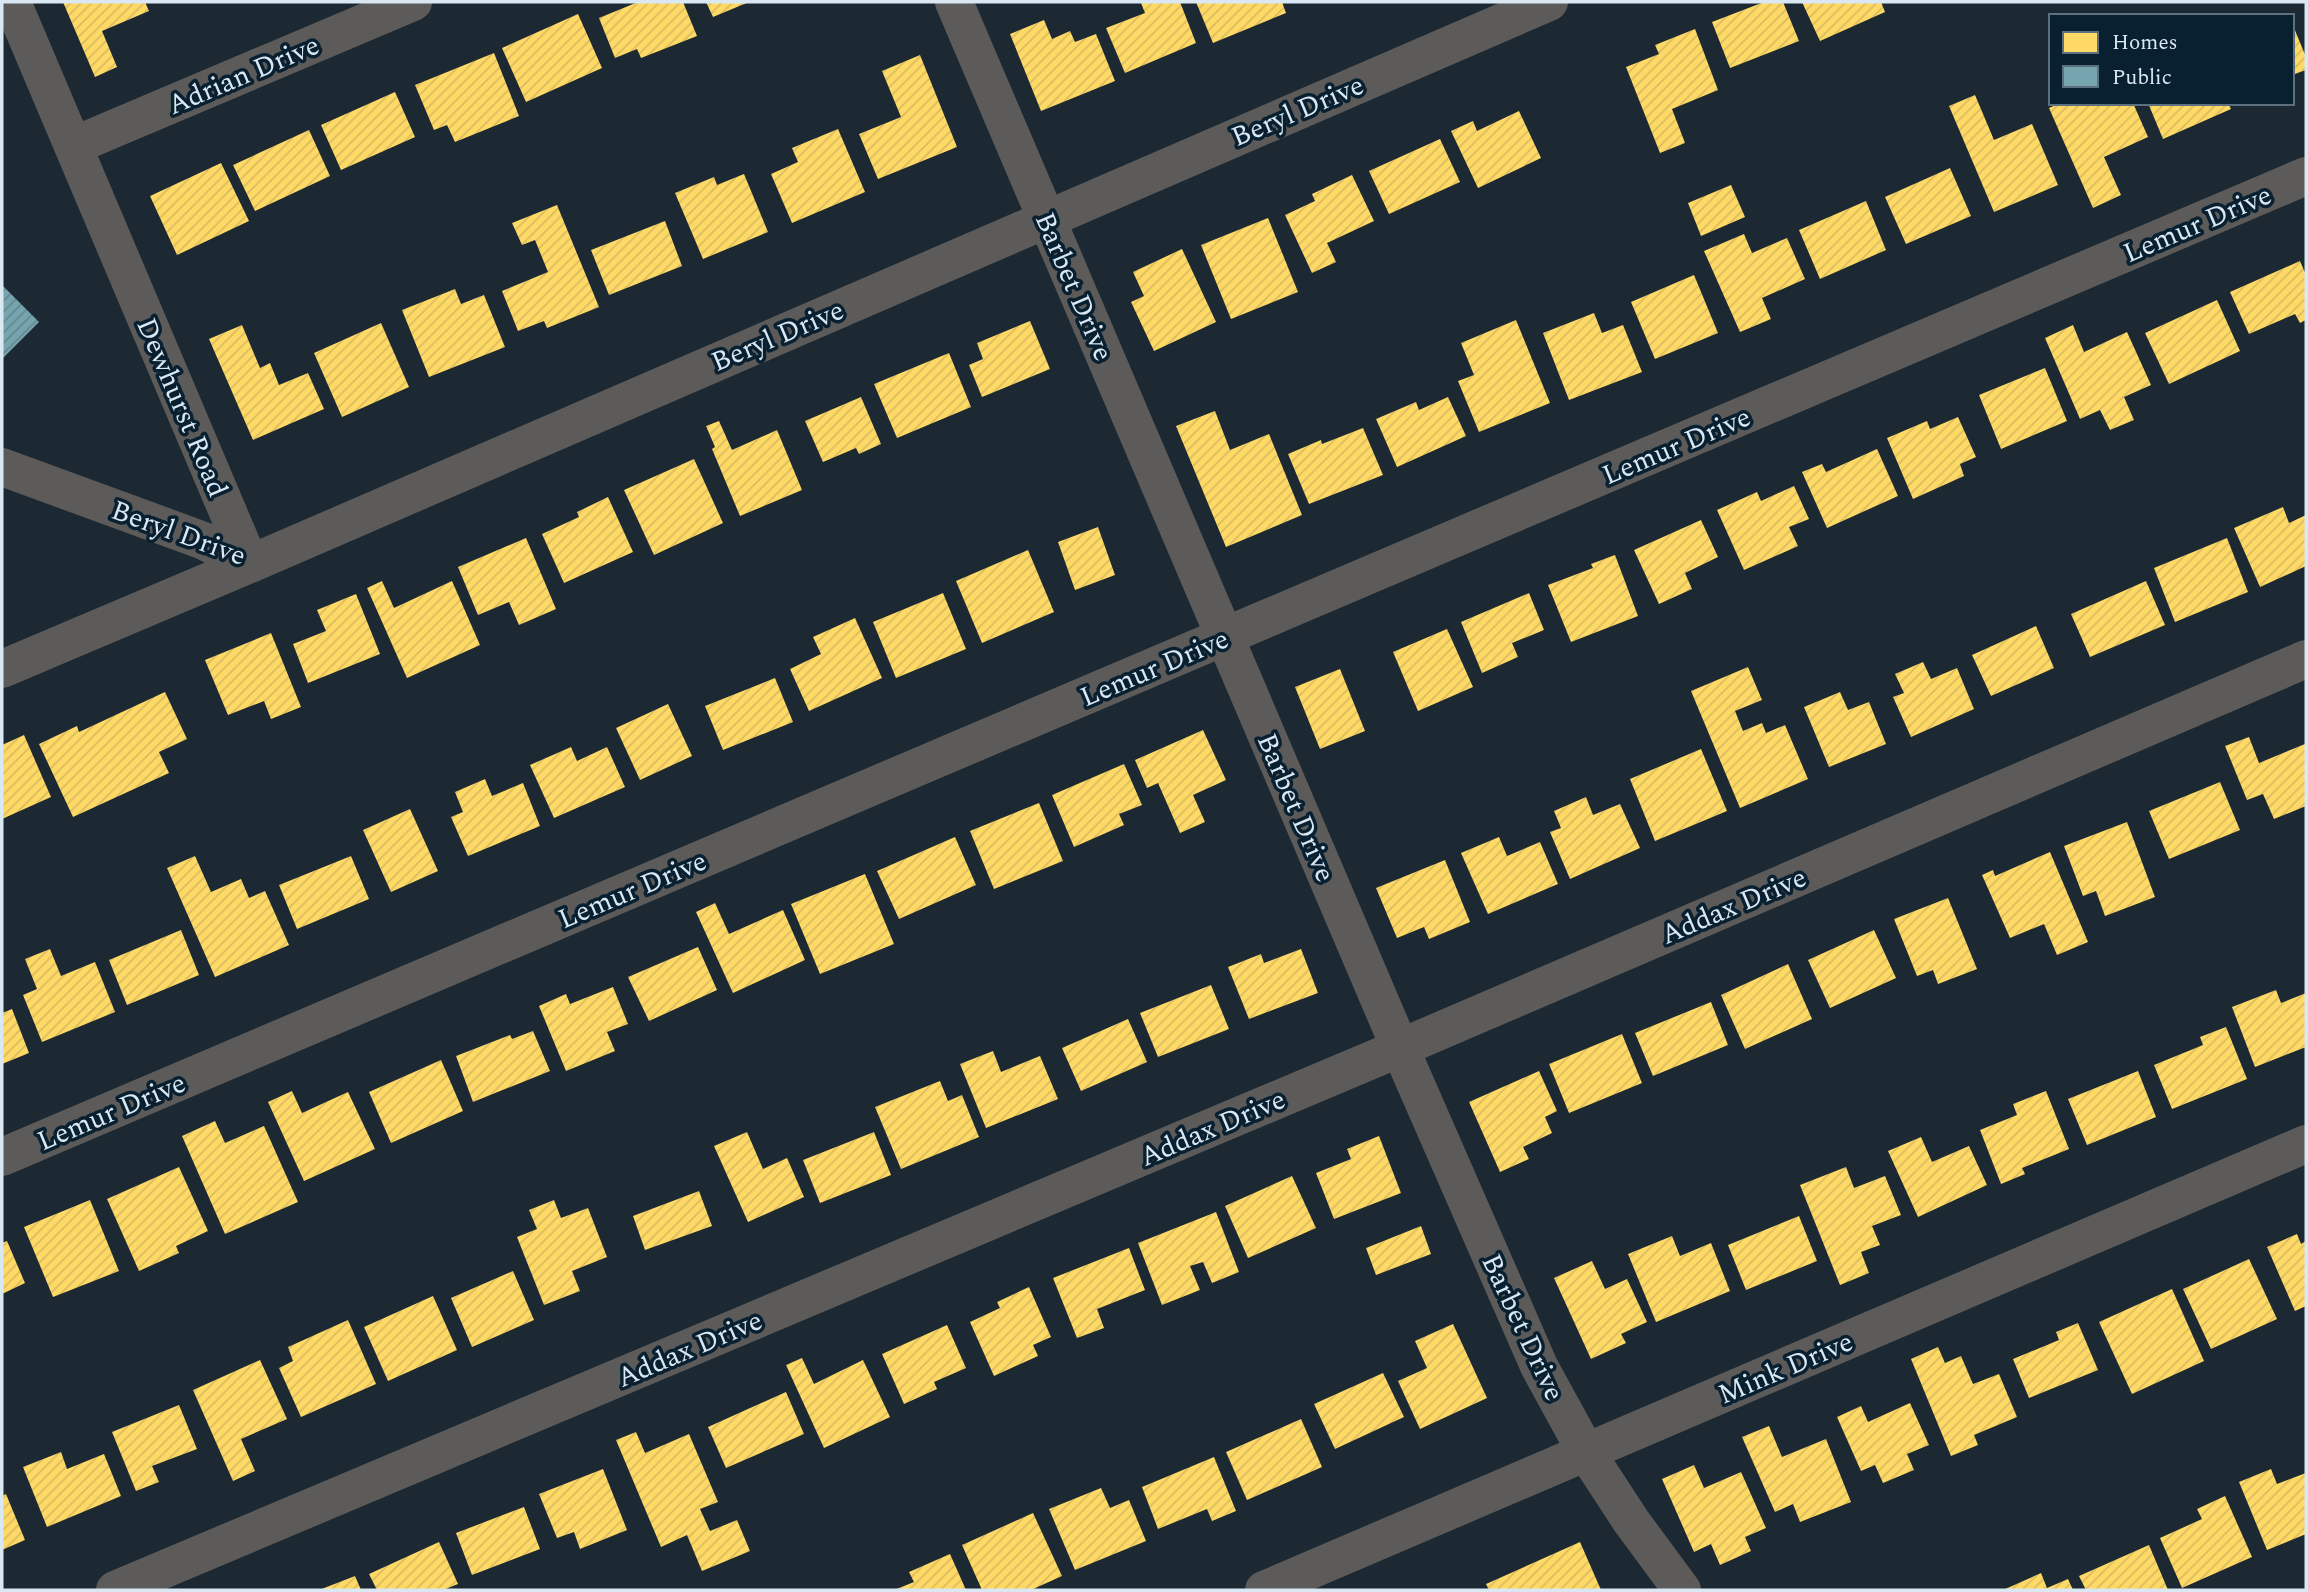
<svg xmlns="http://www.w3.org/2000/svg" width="2308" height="1592" viewBox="0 0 2308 1592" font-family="Spectral,serif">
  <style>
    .homes { fill: url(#homes-hatch) }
    .public { fill: url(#public-hatch) }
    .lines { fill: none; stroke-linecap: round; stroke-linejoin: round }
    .minor { stroke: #5c5b59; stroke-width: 38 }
    .labels { text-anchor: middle; stroke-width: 7; stroke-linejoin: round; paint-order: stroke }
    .street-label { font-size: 28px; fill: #dae8f4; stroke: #092031 }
  </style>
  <defs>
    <pattern id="homes-hatch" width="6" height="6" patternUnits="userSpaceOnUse" patternTransform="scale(1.75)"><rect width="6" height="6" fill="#ffd966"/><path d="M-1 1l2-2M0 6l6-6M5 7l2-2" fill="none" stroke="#d9bc60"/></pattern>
    <pattern id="public-hatch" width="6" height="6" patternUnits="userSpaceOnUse" patternTransform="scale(1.75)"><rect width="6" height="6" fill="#76a5af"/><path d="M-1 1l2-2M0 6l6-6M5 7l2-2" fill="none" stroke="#668890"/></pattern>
  </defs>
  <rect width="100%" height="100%" fill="#1c2932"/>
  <path class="homes" d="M63 2H145L149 11 102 31 117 67 95 77Z
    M638 2H683L697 36 641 58 637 49 615 58 599 18Z
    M706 2H749L713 17Z
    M1143 2H1180L1196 43 1125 73 1106 28 1145 13 1141 3Z
    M1196 2H1282L1286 13 1213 43Z
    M1764 2H1783L1799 41 1730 68 1712 22Z
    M1802 2H1881L1885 12 1820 41Z
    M578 14 602 68 526 102 502 48Z
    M1044 20 1052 39 1070 31 1075 42 1096 34 1115 81 1041 111 1010 34Z
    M2292 23 2306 57V70L2292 75Z
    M1695 29 1718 90 1672 109 1685 143 1660 153 1626 67 1659 54 1655 45Z
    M494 53 519 116 455 142 447 125 434 130 415 85Z
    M920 55 957 147 878 179 859 134 901 117 882 71Z
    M395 92 415 137 341 170 321 125Z
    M1975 95 1994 140 2032 124 2058 185 1994 212 1949 106Z
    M2060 103H2133L2148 137 2104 157 2121 195 2093 208 2049 108Z
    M2148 103H2228L2231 109 2163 139Z
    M1519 111 1541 158 1478 188 1451 131 1473 121 1477 131Z
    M838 129 865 192 792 223 771 174 798 162 792 148Z
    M309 130 330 176 255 211 233 165Z
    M1440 139 1460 182 1389 214 1369 171Z
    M221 163 249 221 177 255 150 196Z
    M1950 168 1971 216 1906 244 1885 197Z
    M744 174 768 232 703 259 675 193 714 177 717 185Z
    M1352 175 1374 221 1327 243 1336 262 1312 273 1285 215 1315 201 1312 194Z
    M1731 185 1745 217 1701 236 1688 203Z
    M1866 201 1886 250 1820 279 1799 230Z
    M557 205 599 307 547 328 544 321 518 331 502 291 548 272 535 240 522 245 512 223Z
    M1268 218 1298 292 1231 319 1201 245Z
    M665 221 682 266 609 295 591 250Z
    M1744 234 1752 253 1787 238 1805 279 1762 298 1771 319 1740 332 1704 251Z
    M1182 249 1216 322 1154 351 1131 302 1144 296 1133 272Z
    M2300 261 2306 275V320L2300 323 2295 314 2249 334 2230 292Z
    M1694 275 1718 333 1655 359 1631 302Z
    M455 289 461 304 484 295 505 347 429 377 402 310Z
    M2217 300 2240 351 2169 384 2145 333Z
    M1594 313 1602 333 1623 325 1642 372 1569 400 1543 333Z
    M1516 320 1550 403 1479 432 1458 381 1474 375 1461 343Z
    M1030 321 1050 369 982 397 969 365 983 359 977 343Z
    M381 323 409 387 342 417 314 353Z
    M242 325 260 368 270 363 279 385 308 373 324 409 253 440 209 339Z
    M2073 325 2084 352 2127 332 2151 385 2124 397 2134 420 2110 430 2100 410 2080 419 2045 338Z
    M949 353 971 407 897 438 874 384Z
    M2045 368 2067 421 2001 449 1979 395Z
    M861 397 881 444 859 454 856 448 823 462 805 421Z
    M1448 397 1466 436 1397 467 1376 419 1416 402 1419 410Z
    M1215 411 1230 450 1269 434 1302 515 1226 547 1176 426Z
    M1958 417 1976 457 1960 464 1964 476 1913 499 1887 438 1927 421 1930 429Z
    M719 421 732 450 777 430 802 490 740 516 712 449 715 447 706 426Z
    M1363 428 1383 475 1309 504 1288 454 1321 440 1322 444Z
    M1877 449 1898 496 1827 528 1802 472 1822 464 1826 472Z
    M694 459 723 523 654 555 624 490Z
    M1794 486 1809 519 1789 527 1798 546 1744 570 1717 510 1757 492 1761 501Z
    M608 497 633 552 564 583 542 534 579 517 577 512Z
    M2283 507 2289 523 2306 515V566L2260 587 2234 528Z
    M1701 520 1718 557 1685 573 1692 589 1659 604 1634 550Z
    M1098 527 1115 575 1075 590 1058 542Z
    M526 538 556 609 519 625 509 602 478 615 458 567Z
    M2227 538 2248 592 2175 622 2154 568Z
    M1028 550 1054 612 982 643 956 581Z
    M1615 555 1638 616 1571 642 1548 585 1593 568 1591 564Z
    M382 581 394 608 452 581 480 645 407 678 367 588Z
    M2146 581 2165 625 2090 657 2071 614Z
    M943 593 966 649 896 678 873 622Z
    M1529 593 1544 630 1512 643 1518 657 1482 673 1461 622Z
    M356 594 380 654 308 683 293 644 326 631 317 610Z
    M855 618 882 678 809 711 790 669 821 654 813 637Z
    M2036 626 2054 668 1991 696 1972 655Z
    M1447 629 1473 687 1418 711 1393 652Z
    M271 633 301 707 271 719 264 701 228 715 205 660Z
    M1923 662 1931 679 1957 668 1974 709 1911 737 1893 697 1904 693 1895 674Z
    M1748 667 1762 700 1735 711 1743 731 1762 723 1766 733 1785 725 1808 779 1740 808 1691 691Z
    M1340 669 1365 731 1320 749 1295 687Z
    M775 678 793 722 723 750 705 706Z
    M165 692 187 739 159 752 169 773 73 817 39 744 77 726 79 732Z
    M1840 692 1848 710 1869 702 1886 744 1829 767 1804 707Z
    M668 704 692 756 640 780 616 728Z
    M1203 730 1226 780 1193 795 1205 822 1180 833 1158 783 1147 788 1135 760Z
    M24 735 51 797 2 819V745Z
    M2249 737 2259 763 2305 744 2306 806 2274 819 2263 794 2247 800 2225 746Z
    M571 747 577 761 607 747 625 787 554 818 530 765Z
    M1701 749 1727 811 1655 841 1630 779Z
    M1124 764 1142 805 1119 814 1124 825 1074 847 1052 795Z
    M485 779 492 796 523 783 540 826 468 856 451 817 463 812 455 792Z
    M2220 782 2240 830 2169 859 2149 811Z
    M1586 797 1593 815 1620 804 1640 848 1570 879 1550 832 1561 828 1554 811Z
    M1039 803 1063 861 994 889 970 831Z
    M410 809 438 871 391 892 363 830Z
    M2127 822 2155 897 2105 916 2096 891 2083 896 2064 846Z
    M955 837 976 885 899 919 877 871Z
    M1499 837 1507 856 1540 842 1558 884 1488 914 1461 853Z
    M2050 852 2088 942 2057 955 2044 924 2010 938 1982 875 1993 870 1995 876Z
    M195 856 211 892 241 879 249 898 265 891 289 945 215 977 167 868Z
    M351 856 369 899 297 929 279 885Z
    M1445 860 1470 922 1429 939 1424 927 1397 938 1376 888Z
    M865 874 894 944 820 974 791 904Z
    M1948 898 1977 969 1938 984 1933 970 1917 976 1894 919Z
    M715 903 729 934 783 910 805 960 733 993 696 912Z
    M181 930 199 975 127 1005 109 960Z
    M1874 930 1896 978 1830 1008 1808 960Z
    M698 947 717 990 649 1021 628 977Z
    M50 949 61 976 95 962 115 1012 42 1042 23 995 37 989 25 959Z
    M1301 949 1318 993 1249 1019 1228 967 1261 954 1264 963Z
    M1788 964 1812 1019 1745 1049 1721 995Z
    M1211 985 1229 1029 1158 1057 1140 1013Z
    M613 987 628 1024 607 1032 615 1051 566 1071 539 1006 566 994 570 1004Z
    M2276 990 2281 1003 2306 993V1047L2255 1067 2232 1007Z
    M1711 1002 1728 1045 1653 1076 1635 1033Z
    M12 1009 29 1053 2 1064V1013Z
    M1128 1019 1147 1062 1081 1091 1062 1048Z
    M2226 1027 2247 1079 2172 1109 2154 1065 2203 1045 2200 1037Z
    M533 1031 550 1071 473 1102 456 1056 510 1035 512 1039Z
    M1622 1034 1642 1083 1569 1113 1549 1064Z
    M993 1051 1001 1072 1040 1056 1058 1099 986 1128 960 1064Z
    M441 1060 463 1111 391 1143 369 1092Z
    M1539 1071 1557 1111 1545 1117 1552 1133 1523 1147 1529 1159 1500 1172 1469 1102Z
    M2138 1071 2156 1117 2087 1145 2068 1099Z
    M940 1081 948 1101 962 1095 979 1137 901 1169 875 1107Z
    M292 1091 302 1113 348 1092 375 1149 304 1181 268 1102Z
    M2046 1091 2069 1149 2022 1168 2025 1174 2001 1184 1980 1130 2017 1115 2013 1104Z
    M215 1121 225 1143 264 1126 298 1202 225 1234 182 1136Z
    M747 1132 763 1169 787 1158 804 1197 748 1222 714 1146Z
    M874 1132 891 1175 820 1203 803 1160Z
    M1379 1136 1401 1193 1334 1219 1316 1173 1351 1159 1347 1149Z
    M1921 1137 1932 1162 1969 1146 1987 1185 1918 1217 1888 1151Z
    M179 1167 208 1231 176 1246 179 1253 139 1271 107 1199Z
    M1846 1167 1854 1188 1885 1176 1901 1215 1872 1226 1880 1245 1861 1252 1869 1273 1840 1285 1800 1185Z
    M1292 1176 1316 1228 1248 1258 1225 1206Z
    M699 1191 712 1226 645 1250 633 1216Z
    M90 1200 119 1271 53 1297 24 1227Z
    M554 1200 561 1218 588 1208 607 1257 572 1271 580 1291 544 1305 517 1237 537 1229 529 1210Z
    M1216 1212 1239 1272 1212 1283 1203 1262 1190 1266 1200 1290 1162 1305 1138 1243Z
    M1799 1216 1817 1261 1746 1290 1728 1245Z
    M1421 1226 1431 1254 1376 1275 1366 1248Z
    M2297 1234 2301 1244 2306 1241V1306L2295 1311 2267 1247Z
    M1672 1236 1680 1256 1711 1243 1730 1291 1656 1322 1628 1254Z
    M7 1241 25 1283 2 1294V1243Z
    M1129 1248 1145 1290 1097 1309 1104 1328 1077 1338 1053 1278Z
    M2249 1259 2277 1319 2211 1349 2183 1289Z
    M1592 1261 1605 1289 1627 1279 1647 1322 1621 1334 1626 1343 1591 1359 1554 1278Z
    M513 1271 534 1320 472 1347 451 1298Z
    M1029 1287 1051 1337 1033 1345 1038 1356 994 1376 970 1322 1000 1308 997 1302Z
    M2172 1289 2204 1361 2132 1394 2099 1322Z
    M433 1296 457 1350 388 1381 364 1327Z
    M348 1320 376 1384 301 1417 279 1368 293 1361 288 1347Z
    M2078 1323 2098 1370 2029 1398 2013 1359 2059 1340 2056 1332Z
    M1453 1324 1487 1398 1420 1429 1398 1381 1427 1368 1415 1341Z
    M947 1325 966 1368 934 1382 937 1389 904 1404 882 1354Z
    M1938 1347 1945 1363 1961 1356 1973 1384 1999 1374 2017 1417 1974 1435 1978 1445 1951 1456 1911 1359Z
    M802 1358 814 1384 863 1360 890 1417 824 1448 786 1365Z
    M260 1360 287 1419 241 1439 255 1471 233 1481 193 1390Z
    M1383 1373 1404 1417 1335 1449 1314 1404Z
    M786 1392 804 1434 726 1468 708 1427Z
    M1910 1403 1929 1445 1907 1454 1914 1470 1883 1483 1875 1465 1861 1471 1837 1417 1861 1406 1868 1422Z
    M179 1405 197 1449 152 1466 159 1482 136 1491 112 1432Z
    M1301 1419 1322 1467 1247 1500 1226 1452Z
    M1769 1426 1782 1457 1826 1439 1851 1502 1800 1522 1793 1504 1775 1512 1742 1437Z
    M636 1432 645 1453 689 1434 718 1502 700 1509 710 1531 737 1520 750 1551 702 1571 687 1535 661 1547 616 1440Z
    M61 1452 67 1469 104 1454 121 1496 47 1527 23 1467Z
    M1214 1457 1236 1511 1212 1521 1207 1509 1158 1529 1142 1487Z
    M1694 1465 1704 1488 1741 1472 1766 1528 1745 1537 1751 1551 1720 1565 1711 1544 1694 1552 1662 1479Z
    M603 1469 627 1530 580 1549 574 1532 557 1538 539 1494Z
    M2271 1469 2277 1484 2306 1473V1534L2267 1550 2239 1482Z
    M1101 1488 1110 1508 1129 1500 1146 1541 1075 1570 1049 1509Z
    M6 1494 25 1540 2 1550V1496Z
    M2225 1496 2252 1557 2182 1588 2160 1538 2202 1519 2197 1509Z
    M524 1507 540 1549 472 1575 456 1533Z
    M1033 1513 1062 1576 1031 1590H982L962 1545Z
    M439 1542 458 1584 443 1590H377L369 1574Z
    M1580 1542 1601 1590H1489L1486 1584Z
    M2149 1545 2168 1590H2086L2079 1576Z
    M950 1554 966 1590H894L914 1582 909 1572Z
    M2041 1573 2047 1588 2068 1579 2073 1590H2003Z
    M355 1576 361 1590H319Z"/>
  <path class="public" d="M2 285 39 322 2 359Z"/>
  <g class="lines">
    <path class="minor" d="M954 2 1400 1048 1539 1366 1586 1452 1631 1521 1682 1590
      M73 146 413 2
      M2 467 204 541 250 564 1549 2
      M2 669 250 564 12 2
      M2 1157 2306 176
      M115 1590 1400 1048 2306 659
      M1264 1590 2306 1144"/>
  </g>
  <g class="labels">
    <g class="street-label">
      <text transform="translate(243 74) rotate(-23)" y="10">Adrian Drive</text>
      <text transform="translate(1297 110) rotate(-23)" y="10">Beryl Drive</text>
      <text transform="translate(2197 223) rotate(-23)" y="10">Lemur Drive</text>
      <text transform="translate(1075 286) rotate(67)" y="10">Barbet Drive</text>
      <text transform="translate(777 335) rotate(-23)" y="10">Beryl Drive</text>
      <text transform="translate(183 407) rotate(67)" y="10">Dewhurst Road</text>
      <text transform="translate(1676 445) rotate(-23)" y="10">Lemur Drive</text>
      <text transform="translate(179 532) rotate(20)" y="10">Beryl Drive</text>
      <text transform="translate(1154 667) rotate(-23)" y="10">Lemur Drive</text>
      <text transform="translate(1297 807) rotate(67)" y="10">Barbet Drive</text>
      <text transform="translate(632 889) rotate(-23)" y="10">Lemur Drive</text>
      <text transform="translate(1733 905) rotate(-23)" y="10">Addax Drive</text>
      <text transform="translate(111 1111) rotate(-23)" y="10">Lemur Drive</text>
      <text transform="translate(1212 1127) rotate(-23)" y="10">Addax Drive</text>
      <text transform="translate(1524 1327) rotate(65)" y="10">Barbet Drive</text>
      <text transform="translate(689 1348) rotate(-23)" y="10">Addax Drive</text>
      <text transform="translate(1785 1367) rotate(-23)" y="10">Mink Drive</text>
    </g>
  </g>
  <rect width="2308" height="1592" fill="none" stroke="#dae8f4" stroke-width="7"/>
  <rect x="2049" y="14" width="245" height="91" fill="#092031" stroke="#5d707f" stroke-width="2"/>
  <rect x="2063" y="32" width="35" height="21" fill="#ffd966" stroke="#5d707f" stroke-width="2"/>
  <text x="2112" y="49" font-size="21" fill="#dae8f4">Homes</text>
  <rect x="2063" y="66" width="35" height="21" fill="#76a5af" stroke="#5d707f" stroke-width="2"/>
  <text x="2112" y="84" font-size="21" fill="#dae8f4">Public</text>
</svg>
